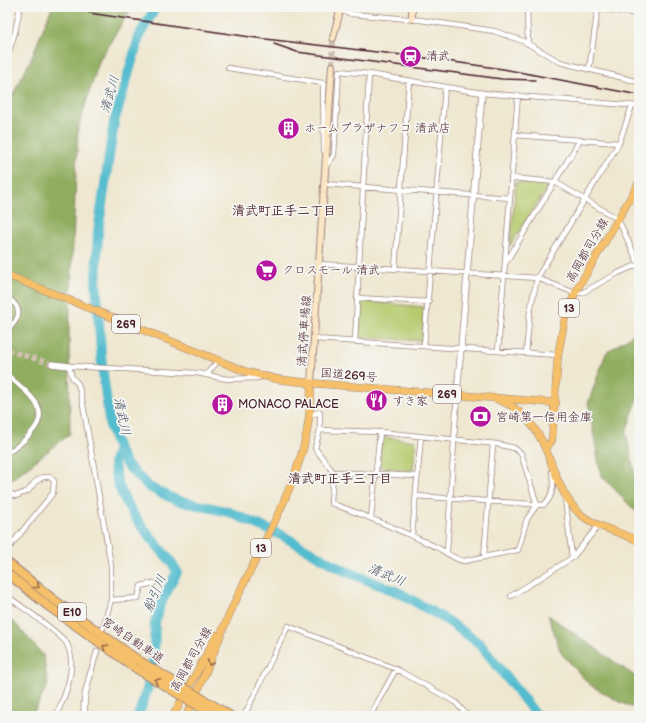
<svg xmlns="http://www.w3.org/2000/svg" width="646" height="723" viewBox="0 0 646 723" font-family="'Balsamiq Sans','Klee One',sans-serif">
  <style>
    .green { fill: #b6ca6e; stroke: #80744c }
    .forest { fill: #90ae61; stroke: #6d6646 }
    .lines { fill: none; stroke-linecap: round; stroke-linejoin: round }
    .river { stroke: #52bcce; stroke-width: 10 }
    .tertiary-tunnel { stroke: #cebfaf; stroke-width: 5.5; stroke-dasharray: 5.5 3; stroke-linecap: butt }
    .secondary-tunnel { stroke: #cebfaf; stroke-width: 6; stroke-dasharray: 6 3; stroke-linecap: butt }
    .minor-casing { stroke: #9c837e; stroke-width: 6 }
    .tertiary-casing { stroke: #9c837e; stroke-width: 7 }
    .secondary-casing { stroke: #9c837e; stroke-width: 8 }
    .primary-casing { stroke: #9c837e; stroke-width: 8 }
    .trunk-casing { stroke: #9c837e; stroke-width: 8 }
    .motorway-casing { stroke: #9c837e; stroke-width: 10 }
    .minor { stroke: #fff; stroke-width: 4.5 }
    .tertiary { stroke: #fff; stroke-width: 5.5 }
    .secondary { stroke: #fbe6c4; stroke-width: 6 }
    .primary { stroke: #f6c06b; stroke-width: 7 }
    .trunk { stroke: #f6c06b; stroke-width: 7 }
    .motorway { stroke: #f6c06b; stroke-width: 8 }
    .rail { stroke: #4a1f2b; stroke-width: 1.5 }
    .motorway-bridge-casing { stroke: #9c837e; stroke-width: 10; stroke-linecap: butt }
    .motorway-bridge { stroke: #f6c06b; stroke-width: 8 }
    .oneway { stroke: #976748 }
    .labels { text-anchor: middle; stroke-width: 3.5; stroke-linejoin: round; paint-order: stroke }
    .shield { fill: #f6f6f2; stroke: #7e6067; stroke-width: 1 }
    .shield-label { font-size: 11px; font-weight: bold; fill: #4a1f2b }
    .poi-label { font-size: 12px; fill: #4a1f2b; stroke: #f6f6f2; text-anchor: start }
    .street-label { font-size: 12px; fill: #4a1f2b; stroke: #f6f6f2 }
    .water-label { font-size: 13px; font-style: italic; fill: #4d5664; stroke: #f6f6f2 }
    .neighbourhood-label { font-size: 13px; font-weight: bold; fill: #4a1f2b; stroke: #f6f6f2 }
  </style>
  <rect width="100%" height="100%" fill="#f6f6f2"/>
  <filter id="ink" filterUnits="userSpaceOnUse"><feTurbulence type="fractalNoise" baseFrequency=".025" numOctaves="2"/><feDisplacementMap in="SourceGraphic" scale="8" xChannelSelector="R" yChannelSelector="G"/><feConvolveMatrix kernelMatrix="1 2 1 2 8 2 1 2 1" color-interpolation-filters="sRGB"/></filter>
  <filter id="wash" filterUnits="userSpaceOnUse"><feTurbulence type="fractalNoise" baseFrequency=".012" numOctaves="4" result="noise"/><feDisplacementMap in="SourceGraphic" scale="16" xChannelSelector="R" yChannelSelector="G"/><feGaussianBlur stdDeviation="0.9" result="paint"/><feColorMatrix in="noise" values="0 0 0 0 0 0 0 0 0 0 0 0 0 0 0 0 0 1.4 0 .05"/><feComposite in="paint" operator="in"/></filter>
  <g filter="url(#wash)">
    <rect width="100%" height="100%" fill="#efe7d0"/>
    <path class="green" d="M516 182 549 185 510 246Z
      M361 301 424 307 422 341 359 337Z
      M382 437 416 441 413 469 412 471 379 467Z"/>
    <path class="forest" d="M52 7H132L100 59 78 128 69 333 70 434 7 483V106L30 61Z
      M639 330V395L626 432 637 484 639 487V515L601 475 588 403 606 353Z
      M548 615 639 679V710L620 702 590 685 561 653Z
      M7 619 15 623 43 655 48 684 32 716H7Z"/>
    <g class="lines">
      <path class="river" d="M156 7 140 34 114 122 98 232 96 281 102 366 110 427 118 449 126 464 149 487 176 500 229 512 283 536 343 570 400 593 448 621 480 644 537 716
        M118 449C116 454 114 460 114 464 116 494 137 521 155 543 163 553 172 560 177 572L160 605 155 622 154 657 147 690 138 716"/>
    </g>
  </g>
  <g filter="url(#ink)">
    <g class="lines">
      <path class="tertiary-tunnel" d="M7 350 52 364"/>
      <path class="secondary-tunnel" d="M332 66 333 38"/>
      <defs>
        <path id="minor" d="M527 7 528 44
          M588 7 639 14
          M339 10 352 14 420 20 494 31 523 41 560 62 639 82
          M7 58 15 32 20 7
          M228 68 323 83 324 151
          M589 70 598 7
          M515 135 619 143
          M327 165 334 155 339 71 369 74 482 93 639 106
          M511 178 555 182 618 219 639 265
          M325 184 510 198
          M319 264 537 278 575 293H582L618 273 639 264
          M505 264 580 140
          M395 269 409 80
          M7 297C24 309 20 318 7 331
          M357 298 429 302
          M315 339 558 355
          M355 342 369 74
          M424 346 445 87
          M498 351 518 95
          M526 353 530 311 537 278 619 143 632 106
          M7 374C24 392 55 407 31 433 24 441 16 448 7 453
          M206 375 217 362
          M310 415 320 412V430L380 432 497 444 514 448 521 453 537 505
          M320 430 315 448 333 472 331 503C366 516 400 530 434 546 444 550 454 560 464 561L518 550 527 519 537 505
          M333 472 417 476
          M7 492 16 496 28 491 35 482 43 477H50L54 481 53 493 7 550
          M416 496 544 505C554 495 554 484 552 471
          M371 518 380 432
          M412 536 421 436
          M447 551 457 395
          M484 557 493 444
          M572 558 599 525
          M7 596C19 605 62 634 67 644 78 666 65 696 56 716
          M511 596 572 558 565 497
          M111 600 138 598 141 586 154 583
          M103 628 111 600V565L82 399 78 384 72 377 69 366 197 373 227 379 259 378
          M91 672 97 651
          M244 716 288 626 396 669 455 702 468 716
          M370 716 396 669"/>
        <path id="tertiary" d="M52 364 69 366
          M457 395 482 93
          M85 716C82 701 87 687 91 672"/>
        <path id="secondary" d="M412 19V7
          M333 38 341 7
          M311 383 332 66"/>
        <path id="primary" d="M496 398 556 403
          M546 448 552 440 558 355 565 318 575 293 639 183
          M173 716 217 635
          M186 716C203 682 215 647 230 613 254 559 287 506 303 449 309 427 311 406 311 383"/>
        <path id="trunk" d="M7 275 247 372 276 379 311 383 494 398C500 401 508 403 513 407 555 437 547 480 578 512 595 528 619 531 639 541"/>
        <path id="motorway" d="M7 562 53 599 138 660
          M7 573 48 606 137 669"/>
      </defs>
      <use href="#minor" class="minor-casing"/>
      <use href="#tertiary" class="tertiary-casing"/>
      <use href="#secondary" class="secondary-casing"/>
      <use href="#primary" class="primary-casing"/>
      <use href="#trunk" class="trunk-casing"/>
      <use href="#motorway" class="motorway-casing"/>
      <use href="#minor" class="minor"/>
      <use href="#tertiary" class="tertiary"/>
      <use href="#secondary" class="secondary"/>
      <use href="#primary" class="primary"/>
      <use href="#trunk" class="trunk"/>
      <use href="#motorway" class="motorway"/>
      <path class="rail" d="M89 13 257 38 411 56 503 69 639 95
        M274 44 297 52 502 79 535 80"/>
      <defs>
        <path id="motorway-bridge" d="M138 660 231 716
          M137 669 215 716"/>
      </defs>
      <use href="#motorway-bridge" class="motorway-bridge-casing"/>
      <use href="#motorway-bridge" class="motorway-bridge"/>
    </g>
    <defs><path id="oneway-chevron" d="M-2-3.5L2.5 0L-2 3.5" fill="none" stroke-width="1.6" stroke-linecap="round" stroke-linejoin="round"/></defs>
    <g class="oneway">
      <use href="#oneway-chevron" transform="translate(37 586) rotate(39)"/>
      <use href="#oneway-chevron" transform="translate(105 647) rotate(-146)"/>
      <use href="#oneway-chevron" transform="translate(210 663) rotate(112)"/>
      <use href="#oneway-chevron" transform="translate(157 681) rotate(-149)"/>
    </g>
  </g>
  <defs>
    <symbol id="station-disc" viewBox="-11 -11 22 22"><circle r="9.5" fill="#b5179e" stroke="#f6f6f2"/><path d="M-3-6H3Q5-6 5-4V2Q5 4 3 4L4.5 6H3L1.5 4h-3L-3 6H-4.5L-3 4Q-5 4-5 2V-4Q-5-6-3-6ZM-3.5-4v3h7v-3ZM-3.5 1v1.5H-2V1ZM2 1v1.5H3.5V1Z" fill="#fff"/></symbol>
    <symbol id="building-disc" viewBox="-11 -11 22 22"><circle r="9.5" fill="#b5179e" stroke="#f6f6f2"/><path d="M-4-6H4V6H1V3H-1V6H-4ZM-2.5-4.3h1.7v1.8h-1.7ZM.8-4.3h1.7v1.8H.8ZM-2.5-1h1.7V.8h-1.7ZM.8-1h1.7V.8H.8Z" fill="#fff"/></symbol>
    <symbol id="supermarket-disc" viewBox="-11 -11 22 22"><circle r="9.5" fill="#b5179e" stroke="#f6f6f2"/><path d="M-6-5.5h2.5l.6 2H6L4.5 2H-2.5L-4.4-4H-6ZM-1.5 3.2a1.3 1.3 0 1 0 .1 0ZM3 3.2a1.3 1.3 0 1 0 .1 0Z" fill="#fff"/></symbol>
    <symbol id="restaurant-disc" viewBox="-11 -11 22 22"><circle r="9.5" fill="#b5179e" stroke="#f6f6f2"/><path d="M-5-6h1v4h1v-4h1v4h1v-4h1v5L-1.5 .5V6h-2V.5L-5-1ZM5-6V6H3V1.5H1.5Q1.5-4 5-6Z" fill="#fff"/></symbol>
    <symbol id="bank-disc" viewBox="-11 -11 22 22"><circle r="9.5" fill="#b5179e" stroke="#f6f6f2"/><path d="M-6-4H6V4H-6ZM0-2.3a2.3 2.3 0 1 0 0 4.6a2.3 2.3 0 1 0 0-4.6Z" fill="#fff"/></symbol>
  </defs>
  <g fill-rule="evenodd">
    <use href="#station-disc" x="398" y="44" width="25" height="25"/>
    <use href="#building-disc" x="276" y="116" width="25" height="25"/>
    <use href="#supermarket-disc" x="254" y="258" width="25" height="25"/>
    <use href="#restaurant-disc" x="364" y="388" width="25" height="25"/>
    <use href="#building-disc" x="210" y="392" width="25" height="25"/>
    <use href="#bank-disc" x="468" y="404" width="25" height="25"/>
  </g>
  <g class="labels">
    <g class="shield">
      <rect x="559" y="299" width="20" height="18" rx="3"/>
      <rect x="112" y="315" width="28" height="18" rx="3"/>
      <rect x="433" y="385" width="28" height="18" rx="3"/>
      <rect x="251" y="539" width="20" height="18" rx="3"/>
      <rect x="58" y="603" width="28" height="18" rx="3"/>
    </g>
    <g class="shield-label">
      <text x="569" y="312">13</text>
      <text x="126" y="328">269</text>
      <text x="447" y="398">269</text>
      <text x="261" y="552">13</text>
      <text x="72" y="616">E10</text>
    </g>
    <g class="poi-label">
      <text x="426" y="60">清武</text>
      <text x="304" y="132">ホームプラザナフコ 清武店</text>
      <text x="282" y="274">クロスモール 清武</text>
      <text x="392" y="405">すき家</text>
      <text x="238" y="408">MONACO PALACE</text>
      <text x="496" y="421">宮崎第一信用金庫</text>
    </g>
    <g class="street-label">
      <text transform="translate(587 250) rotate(-60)" y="4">高岡都司分線</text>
      <text transform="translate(304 331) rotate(-86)" y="4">清武停車場線</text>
      <text transform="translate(349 375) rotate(5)" y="4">国道269号</text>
      <text transform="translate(133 640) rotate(34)" y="4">宮崎自動車道</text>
      <text transform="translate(191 659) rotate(-61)" y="4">高岡都司分線</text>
    </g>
    <g class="water-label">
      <text transform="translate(109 94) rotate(-74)" y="5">清武川</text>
      <text transform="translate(123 416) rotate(78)" y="5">清武川</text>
      <text transform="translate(387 574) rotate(23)" y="5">清武川</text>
      <text transform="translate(154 593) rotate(-67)" y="5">船引川</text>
    </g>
    <g class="neighbourhood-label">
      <text x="284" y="215">清武町正手二丁目</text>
      <text x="340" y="483">清武町正手三丁目</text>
    </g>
  </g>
  <rect width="646" height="723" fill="none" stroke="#f6f6f2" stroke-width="24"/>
</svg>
